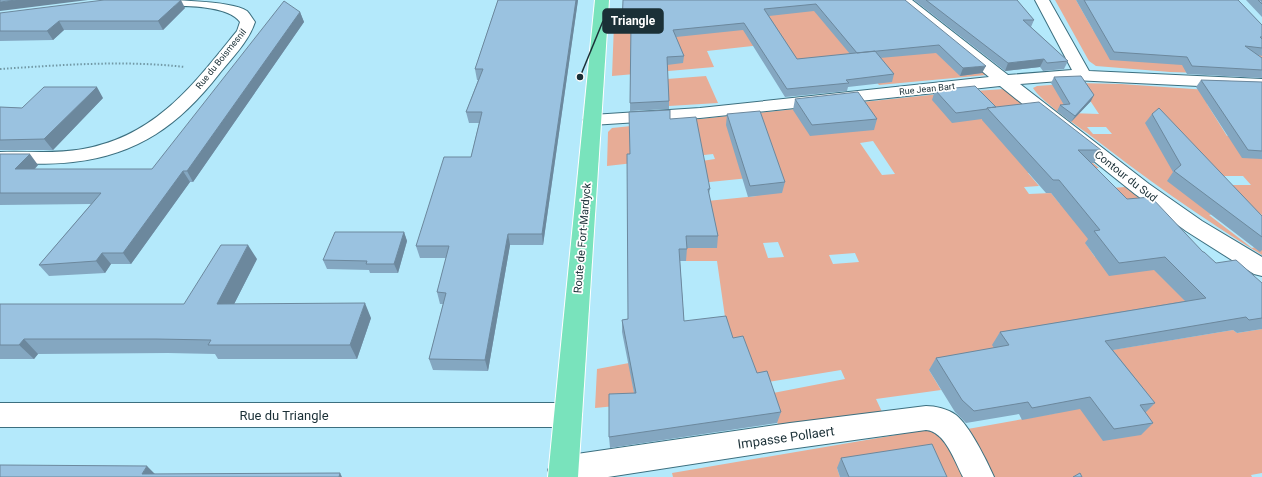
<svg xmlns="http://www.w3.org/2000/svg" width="1262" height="477" viewBox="0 0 1262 477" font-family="Roboto,sans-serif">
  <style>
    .green { fill: #e7ac96; fill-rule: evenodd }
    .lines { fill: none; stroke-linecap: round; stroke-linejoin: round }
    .minor-casing { stroke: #3c6f7f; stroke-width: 2 }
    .major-casing { stroke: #fff; stroke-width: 2 }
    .path { stroke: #7198a5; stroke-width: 2; stroke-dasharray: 1.5 2; stroke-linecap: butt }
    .minor { fill: #fff; fill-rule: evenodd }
    .major { fill: #79e3bc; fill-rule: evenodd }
    .wall { fill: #84a7c1; fill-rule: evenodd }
    .shaded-wall { fill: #6c889d }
    .building { fill: #9ac2e0; stroke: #6c889d }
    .labels { text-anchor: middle; stroke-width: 3.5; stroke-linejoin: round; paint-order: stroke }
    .far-street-label { font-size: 9px; fill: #1b3037; stroke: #fff }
    .street-label { font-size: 11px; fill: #1b3037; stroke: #fff }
    .near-street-label { font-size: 13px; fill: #1b3037; stroke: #fff }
    .leader { fill: none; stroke: #1b3037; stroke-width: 1.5 }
    .callout-dot { fill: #1b3037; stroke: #fff; stroke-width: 1.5 }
    .callout { fill: #1b3037; stroke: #1b3037; stroke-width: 1.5 }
    .callout-label { font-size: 12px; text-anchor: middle; font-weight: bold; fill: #fff }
  </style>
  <rect width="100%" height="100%" fill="#b4e9fb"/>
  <path class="green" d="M762 0H862L960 50 986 75 879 85 859 60 796 67 781 43 707 51 714 67 612 76 614 24H623V32H647Z
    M1055 0H1076L1093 30 1163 0 1262 44V75L1170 72 1096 66 1089 61Z
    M706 76 718 103 669 106 667 79Z
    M1078 83 1121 84 1222 91 1207 104 1227 136 1262 134V215L1250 206 1209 215 1252 248 1262 245V255C1201 218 1144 177 1087 133 1073 123 1041 101 1033 88L1037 86ZM1087 96 1099 114 1069 113ZM1087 127H1106L1112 134H1093ZM1219 176H1243L1251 185H1228Z
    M1005 89 1099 168 1028 173 1039 186 1024 187 1029 194 1051 193 1060 204 1098 189 1125 187 1154 209 1121 237 1086 244 1095 257 1140 254 1211 308 993 344 1001 357 929 370 941 390 876 399 883 414 780 431 768 394 845 379 841 370 749 385 731 350 725 317 717 261H686L685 248H717L714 232 688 163 715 159 713 154 607 166 608 132 612 128 959 92ZM873 141 895 174 882 175 860 143ZM749 178 757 196 707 201 700 183ZM778 242 784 257 768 258 763 243ZM855 253 859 262 833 264 829 255Z
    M1262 329V473L1251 475 1252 477H989L962 430 1057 413 1009 367 1233 330 1237 333Z
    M629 363 636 404 595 408 597 369Z
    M931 429 945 436 969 477H936L837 468 840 477H673L672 473Z"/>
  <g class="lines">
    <defs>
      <path id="minor" d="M146 0C169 0 230 0 247 11 250 14 252 18 255 22 249 41 232 58 219 74 180 124 138 155 73 162 49 165 24 163 0 164V152C27 151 56 154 83 149 156 136 193 85 237 31L240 22C226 3 173 6 152 6L147 5 145 2Z
        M896 0H912L1008 75 1072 70 1035 0H1049L1089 71 1262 79V89L1073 80 1020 84 1149 184 1202 221 1262 257V276L1254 274 1186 231 1135 194 1000 86 700 118 592 125 586 124 583 120 586 116 592 115 700 108 989 77Z
        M0 403H568L578 406 582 415 578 424 568 427H0Z
        M926 406C935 406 948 409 956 415 969 425 987 461 994 477H963C955 462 945 431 926 430L790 449 608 477H551L548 470 553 460 563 456 790 423Z"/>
      <path id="major" d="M595 0H609L578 477H548Z"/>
    </defs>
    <use href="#minor" class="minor-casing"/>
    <use href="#major" class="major-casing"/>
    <path class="path" d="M0 69C62 65 123 60 185 67"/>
    <use href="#minor" class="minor"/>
    <use href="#major" class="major"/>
  </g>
  <path class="wall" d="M498 0H578L543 245H510L488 371 433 370 429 359 443 304H440L437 292 446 258H420L416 246 471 157 479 123H469L466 112 478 80H477L475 69Z
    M623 0H905L982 73 960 76 936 53 880 58 894 74 892 82 848 87 847 91 785 97 743 30 676 37 684 56 683 63 667 65 669 101V109L630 111 631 32H622ZM814 11 850 54 797 59 769 16Z
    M914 0H1017L1034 20 1031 27 1068 61 1064 69 1043 71 1040 67 1005 71Z
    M1076 0H1238L1262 25V56L1258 55 1262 58V78L1187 74 1182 65 1110 60Z
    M1246 0H1262V17Z
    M185 8 163 30H64L53 40 0 41V13Z
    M300 12 304 22 193 182H190L131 264H111L105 273 49 276 39 265 91 204 0 205V154L38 165 35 169H152Z
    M1054 77 1091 101 1071 122 1057 111 1060 105H1064L1051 83Z
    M1201 80 1262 82V159L1242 158 1196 87Z
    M935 90 996 107 1101 150 1094 163H1091L1127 199 1203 252 1216 263 1262 283V329L1237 333 1233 330 1113 350 1155 403 1145 413 1153 423 1141 435 1103 441 1080 409 1022 420 1019 414 966 423 955 412 929 370 936 358 994 348 992 345 1000 332 1185 301 1154 270 1109 276 1085 243 1088 239 1051 193H1046L982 120V119L952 123 932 100Z
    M103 98 53 150H0V107L22 108Z
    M795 99 877 119 874 130 810 136 793 110Z
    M727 114 785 182 782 193 748 197 726 125Z
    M1152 114 1262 216V250L1260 252 1167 181 1173 172 1145 123Z
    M670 119 710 189 709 194 718 236 717 248H687L686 261H680L684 321 733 338 757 373 781 412 777 423 610 448 609 437 634 393 622 332V320L628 319 630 154Z
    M404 232 407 241 398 273H370L369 270 327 269 323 260Z
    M257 259 234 304 371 318 357 359H218L215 354 168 353 38 354 34 359H0V304H184Z
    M841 458 947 477H840L837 468Z"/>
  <path class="shaded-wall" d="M16 0H88L0 11V2Z
    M181 0 185 8 163 30 158 21Z
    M576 0H578L543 245 542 234Z
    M300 12 304 22 193 182 187 171Z
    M59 21 64 30 53 40 47 31Z
    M1044 59 1040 67 1005 71 1008 63Z
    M986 66 982 73 960 76 963 68Z
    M97 87 103 98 53 150 44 139Z
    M1094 95 1091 101 1071 122 1075 116Z
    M30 154 38 165 24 180 15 169Z
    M183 171 190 182 131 264 123 253Z
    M404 232 407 241 398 273 394 264Z
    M508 234 510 245 488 371 485 360Z
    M248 245 257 259 227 318 217 304Z
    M102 253 111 264 105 273 96 261Z
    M365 303 371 318 357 359 350 345Z
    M24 339 38 354 34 359 19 345Z
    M147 466 158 477 142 474Z
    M340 473 342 477H339Z"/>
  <path class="building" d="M0 0H16L0 2Z
    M104 0H181L158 21H59L47 31H0V13Z
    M498 0H576L542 234H508L485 360 429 359 446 293 437 292 449 246H416L444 157H471L482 112H466L483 69H475Z
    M623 0H905L986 66 963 68 939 45 857 53 816 4 764 9 797 59 875 51 894 74 846 80 849 83 787 89 744 23 673 30 684 56 667 57 669 101 630 103 631 25H622Z
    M926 0H1017L1034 20H1023L1068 61 1047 63 1044 59 1008 63Z
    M1084 0H1238L1262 25V37H1260L1262 39V48L1245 46 1262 58V70L1192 66 1187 57 1114 52Z
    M1258 0H1262V4Z
    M284 1 300 12 187 171H183L123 253H102L96 261 39 265 101 193H0V154H30L15 169H152Z
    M1081 76 1094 95 1075 116 1060 105 1070 104 1054 77Z
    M1201 80 1262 82V151L1248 150Z
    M975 86 996 107 987 108V109L956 113 935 90Z
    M44 87H97L44 139 0 140V107L22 108Z
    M858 92 877 119 812 125 795 99Z
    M1039 102 1101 150H1078L1127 199 1151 197 1203 252H1204L1216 263 1236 260 1262 283V318L1249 320 1246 317 1105 341 1155 403 1140 405 1153 423 1114 429 1090 397 1032 408 1028 402 974 411 962 400 936 358 1009 345 1000 332 1206 298 1165 257 1119 263 1094 231 1100 230 1059 180H1053L987 108Z
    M1159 108 1262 216V237L1174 171 1181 165 1152 114Z
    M670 110V119L696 117 710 189H708L718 236H686L687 249H679L684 321 726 316 733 338 743 336 757 373 767 371 781 412 609 437V394L636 393 622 320 628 319 627 154H630L629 112Z
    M760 111 785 182 750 186 727 114Z
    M335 232H404L394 264H366L367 261 323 260Z
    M221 245H248L217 304 365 303 350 345H208L211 340 156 339H24L19 345H0V304H184Z
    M932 444 947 477H849L841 458Z
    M0 465 147 466 142 474 340 473 339 477H0Z
    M1080 473 1082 477H1073Z"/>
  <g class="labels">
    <g class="far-street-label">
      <text transform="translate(221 59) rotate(-51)" y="3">Rue du Boismesnil</text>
      <text transform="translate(927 89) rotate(-6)" y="3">Rue Jean Bart</text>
    </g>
    <g class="street-label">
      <text transform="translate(1126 176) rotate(38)" y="4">Contour du Sud</text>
      <text transform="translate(582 238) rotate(-85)" y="4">Route de Fort-Mardyck</text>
    </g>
    <g class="near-street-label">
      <text x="284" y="420">Rue du Triangle</text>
      <text transform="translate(786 437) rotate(-8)" y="5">Impasse Pollaert</text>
    </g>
  </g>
  <path class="leader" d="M580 77L603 21"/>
  <circle class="callout-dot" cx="580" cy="77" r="4"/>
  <rect class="callout" x="603" y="9" width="60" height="24" rx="4"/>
  <g class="callout-label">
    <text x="633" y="25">Triangle</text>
  </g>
</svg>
